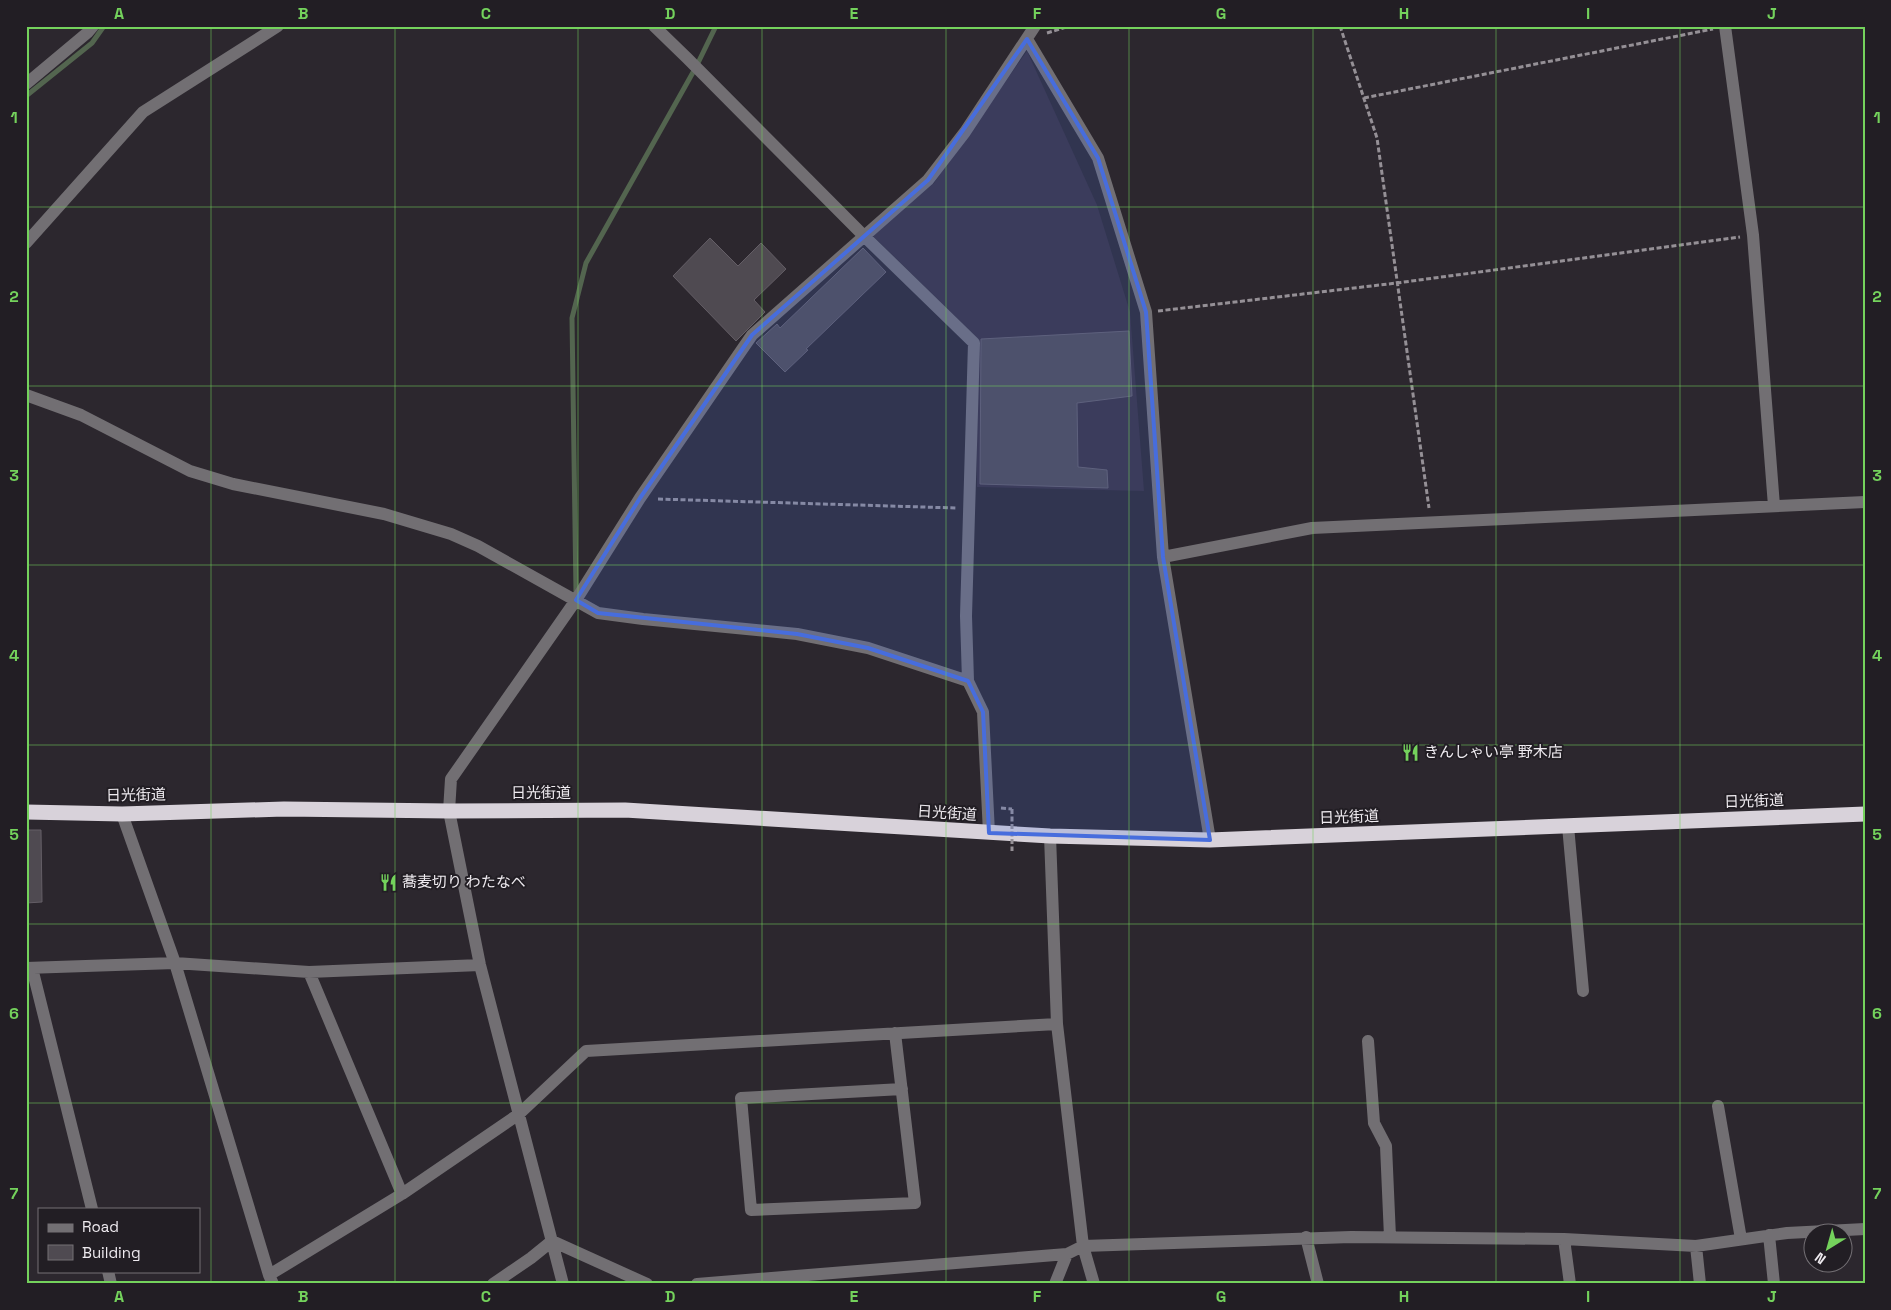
<svg xmlns="http://www.w3.org/2000/svg" width="1891" height="1310" viewBox="0 0 1891 1310" font-family="'Space Grotesk','Noto Sans JP',sans-serif">
  <style>
    .built { fill: #39303c }
    .lines { fill: none; stroke-linecap: round; stroke-linejoin: round }
    .stream { stroke: #53654f; stroke-width: 5 }
    .building { fill: #4f4a51; stroke: #645e66 }
    .path { stroke: #959096; stroke-width: 3; stroke-dasharray: 5 2.5; stroke-linecap: butt }
    .minor { stroke: #726f73; stroke-width: 12 }
    .highway { stroke: #d8d2da; stroke-width: 15 }
    .path-bridge { stroke: #959096; stroke-width: 3; stroke-dasharray: 5 2.5; stroke-linecap: butt }
    .marked { fill: #476ddd; fill-opacity: 0.2; stroke: #476ddd; stroke-width: 4; stroke-linejoin: round }
    .grid { fill: none; stroke: #74d25c; stroke-width: 1; stroke-opacity: 0.55 }
    .labels { text-anchor: middle; stroke-width: 4; stroke-linejoin: round; paint-order: stroke }
    .poi-label { font-size: 15px; fill: #eeeaef; stroke: #221e24; text-anchor: start }
    .street-label { font-size: 15px; fill: #eeeaef; stroke: #221e24 }
    .neatline { fill: none; stroke: #74d25c; stroke-width: 2 }
    .grid-label { font-size: 16px; text-anchor: middle; font-weight: bold; fill: #74d25c }
  </style>
  <rect width="100%" height="100%" fill="#2c272e"/>
  <path class="built" d="M1027 51 1097 205 1130 312 1144 491 977 487 975 336 872 235 934 183Z"/>
  <g class="lines">
    <path class="stream" d="M26 96 92 43 104 26
      M576 593 572 318 586 263 696 67 716 26"/>
  </g>
  <path class="building" d="M710 238 738 266 761 243 786 269 754 300 765 312 736 341 673 276Z
    M863 248 886 272 806 349 808 350 785 372 756 343 777 324 780 328Z
    M1129 331 1132 396 1077 403 1078 467 1107 470 1108 488 980 484 981 339Z
    M26 830H41L42 902 26 903Z"/>
  <g class="lines">
    <path class="path" d="M1340 26 1377 138 1429 508
      M1047 33 1070 26
      M1364 98 1713 29
      M1158 311 1397 283 1740 237
      M658 499 956 508
      M1001 808 1012 809"/>
    <path class="minor" d="M654 26 687 58 864 236 974 343 966 616 968 681 983 712 989 833
      M1725 26 1753 235 1774 506
      M1027 39 1098 158 1146 312 1163 557 1210 840
      M26 84 87 33 93 26
      M26 243 143 112 278 26
      M26 395 81 415 190 471 233 484 384 514 451 534 478 546 598 613 643 619 797 634 868 648 968 681
      M1163 557 1312 528 1865 502
      M122 814 175 963 269 1275 273 1284
      M1568 826 1583 991
      M1050 836 1057 1024 1083 1246 1094 1284
      M26 968 175 963 309 972 480 965
      M32 968 92 1209
      M309 972 402 1194
      M895 1033 915 1203 751 1210 741 1098 902 1089
      M1368 1041 1374 1123 1386 1146 1390 1237
      M1718 1106 1741 1239
      M1769 1235 1774 1284
      M1306 1237 1318 1284
      M1564 1239 1570 1284
      M1696 1246 1700 1284
      M108 1271 111 1284
      M269 1275 402 1194 519 1114 586 1051 1057 1024
      M493 1284 531 1258 552 1241 647 1284
      M563 1284 480 965 449 811 451 779 576 600 640 498 752 335 928 180 965 132 1035 26
      M697 1284 1067 1254 1083 1246 1351 1237 1564 1239 1696 1246 1787 1233 1865 1229
      M1055 1284 1067 1254"/>
    <path class="highway" d="M26 812 122 814 284 809 449 811 625 810 1050 836 1210 840 1865 814"/>
    <path class="path-bridge" d="M1012 809V851"/>
  </g>
  <path class="marked" d="M1027 39 1098 158 1146 312 1163 557 1210 840 989 833 983 712 968 681 868 648 797 634 598 613 576 600 640 498 752 335 928 180Z"/>
  <path class="grid" d="M211 26V1284M395 26V1284M578 26V1284M762 26V1284M946 26V1284M1129 26V1284M1313 26V1284M1496 26V1284M1680 26V1284M26 207H1865M26 386H1865M26 565H1865M26 745H1865M26 924H1865M26 1103H1865"/>
  <defs>
    <symbol id="restaurant-bare" viewBox="-9 -9 18 18"><path d="M-5-6h1v4h1v-4h1v4h1v-4h1v5L-1.5 .5V6h-2V.5L-5-1ZM5-6V6H3V1.5H1.5Q1.5-4 5-6Z" fill="#74d25c" stroke="#221e24" stroke-width="2.5" paint-order="stroke"/></symbol>
  </defs>
  <g fill-rule="evenodd">
    <use href="#restaurant-bare" x="1398" y="740" width="25" height="25"/>
    <use href="#restaurant-bare" x="376" y="870" width="25" height="25"/>
  </g>
  <g class="labels">
    <g class="poi-label">
      <text x="1424" y="757">きんしゃい亭 野木店</text>
      <text x="402" y="887">蕎麦切り わたなべ</text>
    </g>
    <g class="street-label">
      <text x="541" y="798">日光街道</text>
      <text transform="translate(136 795) rotate(-1)" y="5">日光街道</text>
      <text transform="translate(1754 801) rotate(-2)" y="5">日光街道</text>
      <text transform="translate(947 813) rotate(4)" y="5">日光街道</text>
      <text transform="translate(1349 817) rotate(-2)" y="5">日光街道</text>
    </g>
  </g>
  <rect width="1891" height="1310" fill="none" stroke="#221e24" stroke-width="55"/>
  <rect x="38" y="1208" width="162" height="65" fill="#221e24" stroke="#747075"/>
  <rect x="48" y="1224" width="25" height="8" fill="#726f73" stroke="#747075"/>
  <text x="82" y="1232" font-size="15" fill="#eeeaef">Road</text>
  <rect x="48" y="1245" width="25" height="15" fill="#4f4a51" stroke="#747075"/>
  <text x="82" y="1258" font-size="15" fill="#eeeaef">Building</text>
  <g transform="translate(1828 1248) rotate(217)"><circle r="24" fill="#221e24" stroke="#747075"/>
  <path d="M0-4L9 19L0 12L-9 19Z" fill="#74d25c"/>
  <text y="-8" font-size="14" font-weight="bold" text-anchor="middle" fill="#eeeaef">N</text>
  </g>
  <rect x="28" y="28" width="1836" height="1254" class="neatline"/>
  <g class="grid-label">
    <text x="119" y="19">A</text>
    <text x="303" y="19">B</text>
    <text x="486" y="19">C</text>
    <text x="670" y="19">D</text>
    <text x="854" y="19">E</text>
    <text x="1037" y="19">F</text>
    <text x="1221" y="19">G</text>
    <text x="1404" y="19">H</text>
    <text x="1588" y="19">I</text>
    <text x="1772" y="19">J</text>
    <text x="14" y="123">1</text>
    <text x="1877" y="123">1</text>
    <text x="14" y="302">2</text>
    <text x="1877" y="302">2</text>
    <text x="14" y="481">3</text>
    <text x="1877" y="481">3</text>
    <text x="14" y="661">4</text>
    <text x="1877" y="661">4</text>
    <text x="14" y="840">5</text>
    <text x="1877" y="840">5</text>
    <text x="14" y="1019">6</text>
    <text x="1877" y="1019">6</text>
    <text x="14" y="1199">7</text>
    <text x="1877" y="1199">7</text>
    <text x="119" y="1302">A</text>
    <text x="303" y="1302">B</text>
    <text x="486" y="1302">C</text>
    <text x="670" y="1302">D</text>
    <text x="854" y="1302">E</text>
    <text x="1037" y="1302">F</text>
    <text x="1221" y="1302">G</text>
    <text x="1404" y="1302">H</text>
    <text x="1588" y="1302">I</text>
    <text x="1772" y="1302">J</text>
  </g>
</svg>
